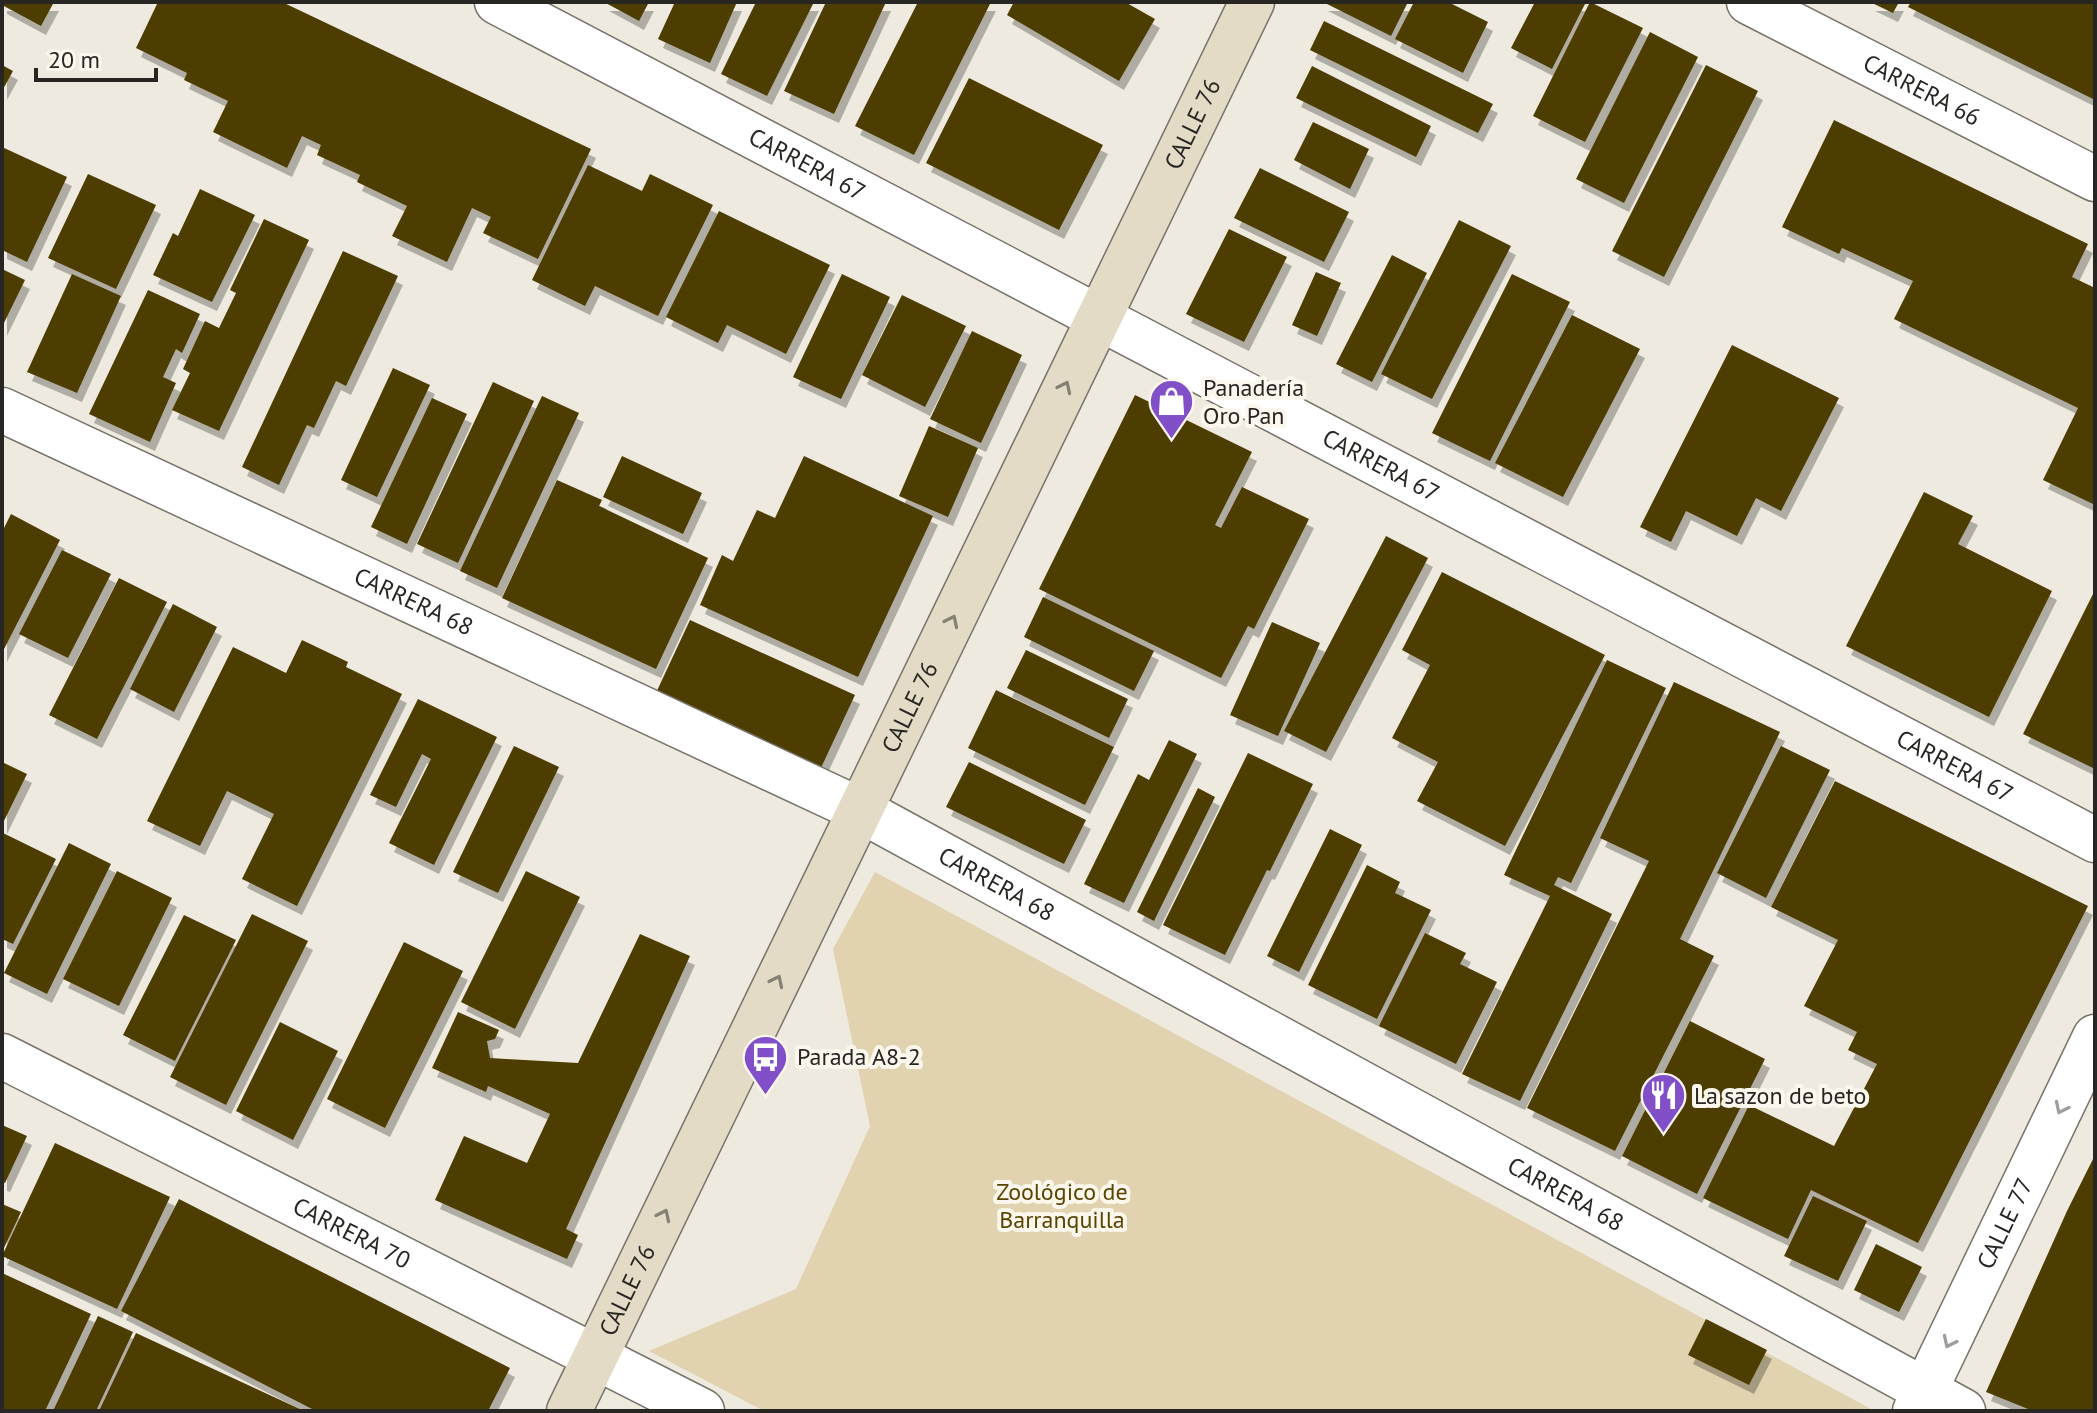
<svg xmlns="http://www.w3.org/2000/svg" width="2097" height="1413" viewBox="0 0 2097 1413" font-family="'PT Sans',sans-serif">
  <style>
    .green { fill: #e1d3af }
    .building { fill: #4e3c00; filter: url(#shadow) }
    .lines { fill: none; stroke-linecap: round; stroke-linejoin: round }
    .street-casing { stroke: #77736a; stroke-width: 47 }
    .secondary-casing { stroke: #77736a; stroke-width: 47 }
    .street { stroke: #fff; stroke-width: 44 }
    .secondary { stroke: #e3dbc6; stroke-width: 44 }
    .oneway { stroke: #858074 }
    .oneway2 { stroke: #9e9d9c }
    .labels { text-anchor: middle; stroke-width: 8; stroke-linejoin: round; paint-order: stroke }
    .street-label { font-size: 24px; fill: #272622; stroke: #fcf7ec }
    .poi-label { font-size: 24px; fill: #272622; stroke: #fcf7ec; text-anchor: start }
    .park-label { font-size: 24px; fill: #5a4500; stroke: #fcf7ec }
  </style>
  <defs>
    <filter id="shadow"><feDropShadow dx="5" dy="9" stdDeviation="0" flood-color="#0004"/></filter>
  </defs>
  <rect width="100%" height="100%" fill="#eeeadf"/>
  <path class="green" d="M875 872 1871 1409 1870 1411H764L649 1351 796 1289 870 1126 833 949Z"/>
  <path class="building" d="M2 2H54L41 26 2 5Z
    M158 2H282L591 149 538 259 483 233 491 217 472 208 447 262 392 236 407 206 357 182 360 175 317 155 321 145 302 136 287 168 213 132 228 101 184 80 187 73 136 48Z
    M604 2H649L639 21Z
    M675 2H737L710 63 658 39Z
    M756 2H814L767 96 721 74Z
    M826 2H886L834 114 784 91Z
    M918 2H991L914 155 855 126Z
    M1014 2H1125L1155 19 1119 81 1007 15Z
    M1323 2H1408L1391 36Z
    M1414 2H1448L1488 22 1463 73 1395 39Z
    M1535 2H1586L1552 69 1511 48Z
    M1590 2 1643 28 1585 142 1533 116Z
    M1870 2H1899L1893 13Z
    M1911 2H2095V100L1908 7Z
    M1324 21 1493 104 1478 133 1310 50Z
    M1650 32 1698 57 1624 203 1576 179Z
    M2 65 13 71 2 91Z
    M1706 65 1758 91 1664 277 1612 251Z
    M1312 66 1431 126 1416 157 1296 98Z
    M969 78 1103 145 1059 230 926 163Z
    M1834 120 2088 244 2072 277 2095 288V505L2043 480 2078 408 1894 319 1913 281 1842 248 1839 254 1782 227Z
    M1313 122 1369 149 1350 189 1294 160Z
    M2 147 67 177 27 262 2 250Z
    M588 165 642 191 650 174 713 205 658 316 595 286 585 306 532 280Z
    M1260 168 1349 212 1324 262 1234 218Z
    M88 174 156 205 116 289 48 258Z
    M200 189 255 215 212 302 153 275 173 233 178 236Z
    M719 211 830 265 786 354 727 325 718 343 666 317Z
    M264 219 309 240 219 431 172 410 190 373 183 369 205 321 219 328 236 293 230 290Z
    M1459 220 1511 246 1432 399 1381 374Z
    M1229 229 1287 257 1244 342 1186 314Z
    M343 251 398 276 346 386 336 381 314 428 307 425 279 485 242 467Z
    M1392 255 1427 273 1372 382 1336 364Z
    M2 269 25 280 2 327Z
    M1316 272 1341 283 1317 336 1292 325Z
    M72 274 121 296 77 393 27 372Z
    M842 274 890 297 841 399 793 377Z
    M1512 274 1570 302 1490 461 1432 433Z
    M148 290 200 314 182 353 176 349 163 377 176 383 150 442 89 414Z
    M902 295 966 326 925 407 862 375Z
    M1572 315 1640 349 1563 497 1495 463Z
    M972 331 1022 355 981 443 930 419Z
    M1732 345 1839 398 1781 511 1756 498 1737 536 1686 511 1671 542 1640 527Z
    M393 368 430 385 377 497 341 480Z
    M493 382 534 401 458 563 417 544Z
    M1135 395 1252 452 1215 525 1221 528 1242 487 1309 519 1254 629 1248 626 1221 678 1039 589Z
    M542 396 579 413 497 588 460 571Z
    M432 398 467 414 407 544 371 527Z
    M929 426 978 448 948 517 899 496Z
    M622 456 702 493 683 534 603 497Z
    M804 456 933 516 858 677 700 605 722 555 733 561 757 510 775 518Z
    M557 480 602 500 599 506 708 558 656 669 502 598Z
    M1924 492 1973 516 1958 544 2052 591 1989 717 1846 646Z
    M11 514 60 540 2 653V532Z
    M1386 536 1428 558 1326 752 1284 731Z
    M62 550 111 574 68 658 19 634Z
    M1442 572 1605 655 1505 846 1417 801 1438 762 1392 738 1430 665 1402 650Z
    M119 578 167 602 97 739 49 715Z
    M2095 590V769L2023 734Z
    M1043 597 1154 651 1134 691 1024 637Z
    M173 604 217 627 174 712 130 689Z
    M690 620 855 695 813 785 648 710Z
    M1272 622 1320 643 1278 736 1230 715Z
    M302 640 348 662 346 667 402 694 297 906 242 879 274 814 227 791 200 846 147 821 233 647 286 673Z
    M1026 650 1128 699 1109 738 1007 688Z
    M1607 660 1666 688 1571 883 1558 877 1554 885 1612 914 1520 1101 1462 1074 1550 896 1504 875Z
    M1674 682 1780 732 1680 939 1714 956 1615 1151 1527 1108 1649 861 1600 838Z
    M996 690 1114 747 1085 805 968 748Z
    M418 699 497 737 434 865 389 843 431 759 422 754 396 807 370 795Z
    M1169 740 1197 754 1124 903 1084 884 1138 774 1149 780Z
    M514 746 559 767 498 893 453 872Z
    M1781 746 1830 770 1766 898 1717 873Z
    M1248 753 1313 784 1270 871 1267 870 1225 955 1163 925Z
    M2 762 27 774 2 825Z
    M969 762 1086 820 1064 864 946 807Z
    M1835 781 2088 906 1918 1243 1811 1190 1788 1239 1703 1198 1749 1105 1834 1146 1877 1064 1848 1050 1857 1032 1804 1006 1838 940 1771 907Z
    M1198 788 1215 797 1154 921 1137 912Z
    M1330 829 1362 845 1299 972 1267 956Z
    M3 833 56 859 13 944 2 939Z
    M69 843 111 864 47 994 4 973Z
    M1367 865 1400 882 1395 893 1431 910 1377 1019 1308 985Z
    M117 871 172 898 119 1006 63 979Z
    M526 871 580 897 515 1029 461 1002Z
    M252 914 308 941 226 1105 170 1077Z
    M184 915 236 940 175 1061 123 1035Z
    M1425 933 1466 953 1460 964 1497 982 1456 1064 1379 1026Z
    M640 934 690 956 566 1229 578 1235 567 1259 435 1200 464 1136 527 1163 550 1114 488 1086 486 1092 432 1068 458 1012 499 1030 495 1039 487 1041 490 1058 578 1063Z
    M404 942 463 971 385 1128 327 1099Z
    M1690 1021 1765 1059 1697 1194 1622 1156Z
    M280 1022 338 1051 293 1140 236 1111Z
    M2 1125 27 1136 5 1183 2 1182Z
    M55 1143 170 1197 117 1309 2 1256Z
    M2095 1155V1411H2033L1986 1392 2067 1211Z
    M1813 1196 1867 1221 1838 1281 1784 1256Z
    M179 1199 510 1368 488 1411H316L121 1311Z
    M2 1204 21 1212 2 1252Z
    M1876 1244 1922 1267 1899 1312 1854 1290Z
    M2 1273 91 1314 45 1411H2Z
    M98 1316 133 1332 96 1411H53Z
    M1706 1319 1767 1350 1749 1385 1688 1355Z
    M136 1333 304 1411H99Z"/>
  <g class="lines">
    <defs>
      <g id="street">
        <path id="s1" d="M497 2 2095 840"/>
        <path id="s2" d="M1749 2 2095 179"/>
        <path id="s3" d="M2 410 860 810 1963 1411"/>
        <path id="s4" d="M2 1056 702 1411"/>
        <path id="s5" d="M1915 1411 2095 1037"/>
      </g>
      <g id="secondary">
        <path id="s6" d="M569 1411 1252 2"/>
      </g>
    </defs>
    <use href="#street" class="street-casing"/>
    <use href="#secondary" class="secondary-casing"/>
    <use href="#street" class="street"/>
    <use href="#secondary" class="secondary"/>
  </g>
  <defs><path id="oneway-chevron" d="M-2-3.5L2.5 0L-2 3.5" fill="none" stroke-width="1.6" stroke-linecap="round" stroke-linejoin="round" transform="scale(2)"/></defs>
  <g class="oneway">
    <use href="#oneway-chevron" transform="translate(1065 387) rotate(-64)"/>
    <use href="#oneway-chevron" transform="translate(952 621) rotate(-64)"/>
    <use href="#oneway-chevron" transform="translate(777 981) rotate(-64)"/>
    <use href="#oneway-chevron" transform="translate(664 1215) rotate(-64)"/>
  </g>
  <g class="oneway2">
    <use href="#oneway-chevron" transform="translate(2061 1108) rotate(116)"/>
    <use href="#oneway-chevron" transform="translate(1949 1342) rotate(116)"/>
  </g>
  <defs>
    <symbol id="shop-pin" viewBox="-11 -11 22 30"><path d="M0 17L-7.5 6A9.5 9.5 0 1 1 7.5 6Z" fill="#8150c9" stroke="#fcf7ec"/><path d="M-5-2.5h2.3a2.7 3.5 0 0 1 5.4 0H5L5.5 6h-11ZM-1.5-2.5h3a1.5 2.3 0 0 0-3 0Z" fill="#fff"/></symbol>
    <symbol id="bus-pin" viewBox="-11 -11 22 30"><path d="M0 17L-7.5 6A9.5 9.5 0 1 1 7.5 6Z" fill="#8150c9" stroke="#fcf7ec"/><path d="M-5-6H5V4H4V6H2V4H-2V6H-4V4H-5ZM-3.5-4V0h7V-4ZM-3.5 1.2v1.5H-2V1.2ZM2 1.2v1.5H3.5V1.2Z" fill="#fff"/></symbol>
    <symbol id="restaurant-pin" viewBox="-11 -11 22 30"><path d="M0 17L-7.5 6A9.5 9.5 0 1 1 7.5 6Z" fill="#8150c9" stroke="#fcf7ec"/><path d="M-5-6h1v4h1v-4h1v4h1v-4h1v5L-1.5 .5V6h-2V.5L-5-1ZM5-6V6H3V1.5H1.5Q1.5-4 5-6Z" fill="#fff"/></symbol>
  </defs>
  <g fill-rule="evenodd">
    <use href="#shop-pin" x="1146" y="376" width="51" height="69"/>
    <use href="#bus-pin" x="740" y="1032" width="51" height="69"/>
    <use href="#restaurant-pin" x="1638" y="1070" width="51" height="69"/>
  </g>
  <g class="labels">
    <g class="street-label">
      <text dy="8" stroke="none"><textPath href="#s2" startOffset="194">CARRERA 66</textPath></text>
      <text dy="8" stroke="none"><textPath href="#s6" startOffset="1430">CALLE 76</textPath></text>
      <text dy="8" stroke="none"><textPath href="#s1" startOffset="350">CARRERA 67</textPath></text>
      <text dy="8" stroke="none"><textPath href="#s1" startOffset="998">CARRERA 67</textPath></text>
      <text dy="8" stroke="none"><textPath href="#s3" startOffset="454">CARRERA 68</textPath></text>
      <text dy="8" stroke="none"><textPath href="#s6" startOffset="782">CALLE 76</textPath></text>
      <text dy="8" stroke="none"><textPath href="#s1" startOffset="1646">CARRERA 67</textPath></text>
      <text dy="8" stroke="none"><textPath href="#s3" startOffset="1102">CARRERA 68</textPath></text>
      <text dy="8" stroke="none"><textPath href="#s3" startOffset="1750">CARRERA 68</textPath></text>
      <text dy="8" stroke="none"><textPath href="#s5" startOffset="208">CALLE 77</textPath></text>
      <text dy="8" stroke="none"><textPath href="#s4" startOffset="392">CARRERA 70</textPath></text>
      <text dy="8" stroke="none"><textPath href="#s6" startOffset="134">CALLE 76</textPath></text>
    </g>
    <g class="poi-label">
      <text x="1203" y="396">Panadería<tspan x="1203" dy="28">Oro Pan</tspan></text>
      <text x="797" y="1065">Parada A8-2</text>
      <text x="1694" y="1104">La sazon de beto</text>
    </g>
    <g class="park-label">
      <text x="1062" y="1200">Zoológico de<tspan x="1062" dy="28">Barranquilla</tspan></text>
    </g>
  </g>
  <rect width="2097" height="1413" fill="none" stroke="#272622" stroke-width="8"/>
  <path d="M36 68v12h120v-12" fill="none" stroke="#272622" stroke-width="4"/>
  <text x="48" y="68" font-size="24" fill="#272622" stroke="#fcf7ec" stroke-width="6" paint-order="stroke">20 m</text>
</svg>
